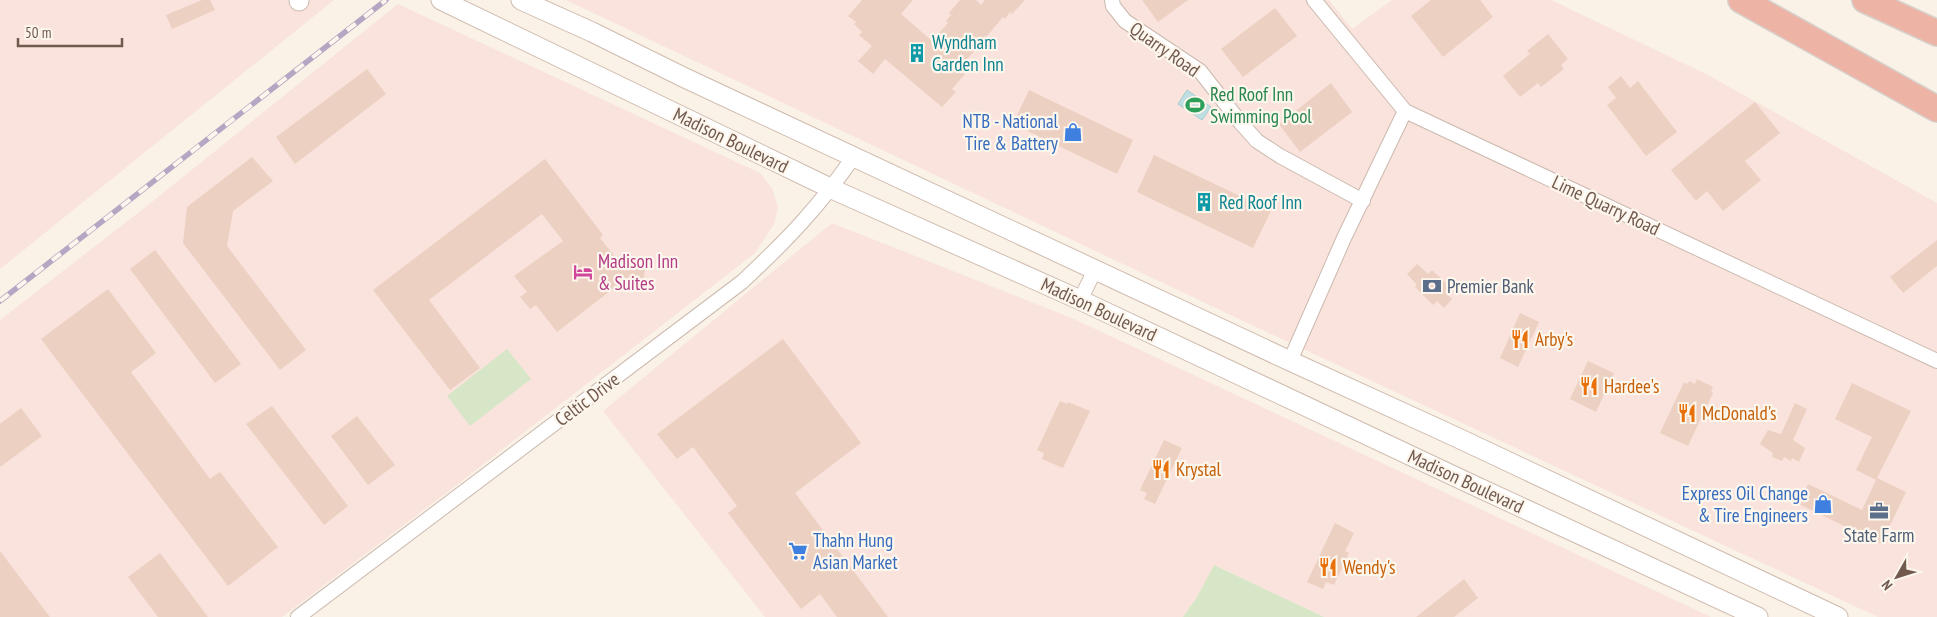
<svg xmlns="http://www.w3.org/2000/svg" width="1937" height="617" font-family="'PT Sans Narrow',sans-serif">
	<rect width="100%" height="100%" fill="#faf2e7"/>
	<path fill="#f9e3dc" d="M0,0H334L0,269Z
		M566,0H1329L1352,29L1392,0H1551L1706,74L1937,203V617H1878L1239,319Z
		M398,4L760,173L772,188L778,207L774,224L755,253L454,487L282,617H0V320L143,209Z
		M832,223L1074,319L1711,617H1324L1214,565L1197,597L1183,617H765L603,411Z"/>
	<path fill="#d6e6c7" d="M507,349L531,379L470,426L447,396Z
		M1214,565L1324,617H1183L1197,597Z"/>
	<path fill="#bedee1" stroke="#a5ced2" d="M1187,90L1211,107L1202,120L1178,104Z"/>
	<path fill="#ecd0c2" d="M202,0H210L215,10L172,29L166,15Z
		M862,0H913L901,14L932,41L948,23L946,21L951,15L949,13L960,0H976L981,5L985,0H1025L1012,14L1010,12L1005,19L1003,17L959,69L965,74L952,89L956,92L942,107L885,59L873,74L858,61L872,46L859,35L862,32L854,24L856,22L848,16Z
		M1142,0H1188L1158,22Z
		M1431,0H1480L1493,17L1443,57L1411,16Z
		M1275,8L1297,36L1243,77L1221,49Z
		M1548,34L1568,59L1561,65L1564,69L1541,87L1538,83L1520,97L1503,76L1530,54L1527,51Z
		M367,69L386,94L295,164L276,137Z
		M1621,76L1630,88L1638,81L1677,132L1646,156L1607,105L1616,98L1608,87Z
		M1331,83L1352,112L1300,152L1279,124Z
		M1029,90L1133,140L1117,174L1013,124Z
		M1755,102L1780,133L1745,161L1761,180L1723,211L1707,191L1696,201L1671,170Z
		M1154,155L1271,211L1253,248L1137,192Z
		M252,157L273,181L233,211L227,246L306,350L280,370L183,243L187,207Z
		M545,159L603,235L600,238L621,264L645,267L643,288L618,285L557,332L536,305L530,309L520,297L527,292L514,276L563,241L542,214L429,300L480,368L450,390L373,290Z
		M1937,240V266L1903,293L1890,277Z
		M155,250L241,364L215,383L130,269Z
		M1417,264L1428,274L1432,270L1450,287L1445,292L1452,299L1444,308L1437,301L1433,305L1415,287L1417,285L1407,274Z
		M108,289L156,353L131,372L210,479L220,472L278,547L228,586L41,339Z
		M1520,313L1539,322L1518,367L1500,358Z
		M783,339L861,443L795,493L888,617H837L820,594L801,609L728,513L737,506L693,447L677,459L657,434Z
		M1588,361L1614,373L1596,412L1570,399Z
		M1697,379L1713,387L1711,391L1713,393L1688,446L1660,433L1684,382L1687,384L1689,381L1695,384Z
		M1852,383L1911,411L1876,480L1856,470L1872,437L1835,419Z
		M1060,401L1067,404L1068,402L1090,411L1063,468L1042,459L1044,453L1037,450Z
		M1795,403L1807,409L1793,440L1805,448L1799,462L1792,458L1791,461L1784,457L1782,461L1772,457L1773,453L1760,444L1768,430L1781,434Z
		M272,406L348,506L324,525L246,424Z
		M21,408L42,436L0,467V424Z
		M357,416L395,465L368,485L331,436Z
		M1164,440L1182,448L1155,504L1144,499L1147,493L1140,490Z
		M1877,478L1906,492L1881,544L1799,504L1808,484L1862,510Z
		M1335,523L1354,533L1345,551L1349,553L1334,585L1326,582L1323,589L1307,582Z
		M0,551L50,617H0Z
		M160,553L208,617H158L128,577Z
		M1464,579L1478,598L1454,617H1416Z"/>
	<g fill="none" stroke-linecap="round" stroke-linejoin="round">
		<g stroke="#cbb9af" stroke-width="16">
			<path id="minor" d="M1112,0L1113,6L1125,21L1200,71L1240,122L1257,141L1280,156L1363,201
				M1314,0L1405,111L1937,361
				M1080,300L1095,270
				M1290,361L1344,238L1405,111
				M298,617L742,282C786,241 820,206 854,156"/>
		</g>
		<g stroke="#cfbbaf" stroke-width="21">
			<path id="secondary" d="M441,0L832,189L1080,300L1473,485L1758,617
				M521,0L592,32L683,77L1290,361L1456,437L1838,617
				M299,1V0"/>
		</g>
		<g stroke="#d7d1cd" stroke-width="28">
			<path id="motorway" d="M1741,0L1937,109
				M1865,0L1937,33"/>
		</g>
		<use href="#minor" stroke="#fff" stroke-width="14"/>
		<use href="#secondary" stroke="#fff" stroke-width="19"/>
		<use href="#motorway" stroke="#edb4a5" stroke-width="25"/>
		<g stroke="#b4a7c3" stroke-width="5.5">
			<path id="rail" d="M0,301L386,0"/>
		</g>
		<use href="#rail" stroke="#fdf6ed" stroke-width="4" stroke-dasharray="11" stroke-linecap="butt"/>
	</g>
	<defs>
		<g id="building-bare" transform="scale(1.5)"><path d="M-4-6H4V6H1V3H-1V6H-4ZM-2.5-4.3h1.7v1.8h-1.7ZM.8-4.3h1.7v1.8H.8ZM-2.5-1h1.7V.8h-1.7ZM.8-1h1.7V.8H.8Z" fill="#0f9aa8" stroke="#fdf6ed" stroke-width="2.5" paint-order="stroke"/></g>
		<g id="stadium-bare" transform="scale(1.5)"><path d="M0-5a6.5 5 0 1 0 0 10a6.5 5 0 1 0 0-10ZM-3.5-1.8h7v3.6h-7Z" fill="#2e9e5b" stroke="#fdf6ed" stroke-width="2.5" paint-order="stroke"/></g>
		<g id="shop-bare" transform="scale(1.5)"><path d="M-5-2.5h2.3a2.7 3.5 0 0 1 5.4 0H5L5.5 6h-11ZM-1.5-2.5h3a1.5 2.3 0 0 0-3 0Z" fill="#3f7fe0" stroke="#fdf6ed" stroke-width="2.5" paint-order="stroke"/></g>
		<g id="hotel-bare" transform="scale(1.5)"><path d="M-6-4.5h1.5V1H6V5H4.5V3h-9V5H-6ZM-4 0a1.8 1.8 0 1 1 3.6 0ZM.5 0V-2.5h3Q6-2.5 6 0Z" fill="#d1479c" stroke="#fdf6ed" stroke-width="2.5" paint-order="stroke"/></g>
		<g id="bank-bare" transform="scale(1.5)"><path d="M-6-4H6V4H-6ZM0-2.3a2.3 2.3 0 1 0 0 4.6a2.3 2.3 0 1 0 0-4.6Z" fill="#5c6f8a" stroke="#fdf6ed" stroke-width="2.5" paint-order="stroke"/></g>
		<g id="restaurant-bare" transform="scale(1.5)"><path d="M-5-6h1v4h1v-4h1v4h1v-4h1v5L-1.5 .5V6h-2V.5L-5-1ZM5-6V6H3V1.5H1.5Q1.5-4 5-6Z" fill="#e8710a" stroke="#fdf6ed" stroke-width="2.5" paint-order="stroke"/></g>
		<g id="office-bare" transform="scale(1.5)"><path d="M-6-3h4V-5.5h4V-3h4V5H-6ZM-1-4.5V-3h2v-1.5ZM-6 0V1H6V0Z" fill="#5c6f8a" stroke="#fdf6ed" stroke-width="2.5" paint-order="stroke"/></g>
		<g id="supermarket-bare" transform="scale(1.5)"><path d="M-6-5.5h2.5l.6 2H6L4.5 2H-2.5L-4.4-4H-6ZM-1.5 3.2a1.3 1.3 0 1 0 .1 0ZM3 3.2a1.3 1.3 0 1 0 .1 0Z" fill="#3f7fe0" stroke="#fdf6ed" stroke-width="2.5" paint-order="stroke"/></g>
	</defs>
	<g fill-rule="evenodd">
		<use href="#building-bare" x="917" y="53"/>
		<use href="#stadium-bare" x="1195" y="105"/>
		<use href="#shop-bare" x="1073" y="132"/>
		<use href="#building-bare" x="1204" y="202"/>
		<use href="#hotel-bare" x="583" y="272"/>
		<use href="#bank-bare" x="1432" y="286"/>
		<use href="#restaurant-bare" x="1520" y="339"/>
		<use href="#restaurant-bare" x="1589" y="386"/>
		<use href="#restaurant-bare" x="1687" y="413"/>
		<use href="#restaurant-bare" x="1161" y="469"/>
		<use href="#shop-bare" x="1823" y="504"/>
		<use href="#office-bare" x="1879" y="511"/>
		<use href="#supermarket-bare" x="798" y="551"/>
		<use href="#restaurant-bare" x="1328" y="567"/>
	</g>
	<g text-anchor="middle" dominant-baseline="central" stroke-width="4.5" stroke-linejoin="round" paint-order="stroke">
		<g font-size="19" fill="#0d838f" stroke="#fdf6ed" text-anchor="start">
			<text x="932" y="42">Wyndham<tspan x="932" dy="22">Garden Inn</tspan></text>
			<text x="1219" y="202">Red Roof Inn</text>
		</g>
		<g font-size="19" fill="#71594e" stroke="#fdf6ed">
			<text transform="translate(1165 49) rotate(35)">Quarry Road</text>
			<text transform="translate(731 140) rotate(26)">Madison Boulevard</text>
			<text transform="translate(1606 205) rotate(25)">Lime Quarry Road</text>
			<text transform="translate(1099 309) rotate(25)">Madison Boulevard</text>
			<text transform="translate(587 399) rotate(-37)">Celtic Drive</text>
			<text transform="translate(1466 481) rotate(25)">Madison Boulevard</text>
		</g>
		<g font-size="19" fill="#27864d" stroke="#fdf6ed" text-anchor="start">
			<text x="1210" y="94">Red Roof Inn<tspan x="1210" dy="22">Swimming Pool</tspan></text>
		</g>
		<g font-size="19" fill="#366cbe" stroke="#fdf6ed" text-anchor="end">
			<text x="1058" y="121">NTB - National<tspan x="1058" dy="22">Tire &amp; Battery</tspan></text>
			<text x="1808" y="493">Express Oil Change<tspan x="1808" dy="22">&amp; Tire Engineers</tspan></text>
			<text x="813" y="540" text-anchor="start">Thahn Hung<tspan x="813" dy="22">Asian Market</tspan></text>
		</g>
		<g font-size="19" fill="#b23c85" stroke="#fdf6ed" text-anchor="start">
			<text x="598" y="261">Madison Inn<tspan x="598" dy="22">&amp; Suites</tspan></text>
		</g>
		<g font-size="19" fill="#4e5e75" stroke="#fdf6ed" text-anchor="start">
			<text x="1447" y="286">Premier Bank</text>
			<text x="1879" y="535" text-anchor="middle">State Farm</text>
		</g>
		<g font-size="19" fill="#c56008" stroke="#fdf6ed" text-anchor="start">
			<text x="1535" y="339">Arby's</text>
			<text x="1604" y="386">Hardee's</text>
			<text x="1702" y="413">McDonald's</text>
			<text x="1176" y="469">Krystal</text>
			<text x="1343" y="567">Wendy's</text>
		</g>
	</g>
	<g transform="translate(1897 577) rotate(231)" stroke="#fdf6ed" stroke-width="4" paint-order="stroke">
	<path d="M0-4L9 19L0 12L-9 19Z" fill="#71594e"/>
	<text y="-8" font-size="14" font-weight="bold" text-anchor="middle" fill="#71594e">N</text>
	</g>
	<path d="M18 38v8h104v-8" fill="none" stroke="#71594e" stroke-width="2.5"/>
	<text x="25" y="38" font-size="15" fill="#71594e" stroke="#fdf6ed" stroke-width="4" paint-order="stroke">50 m</text>
</svg>
